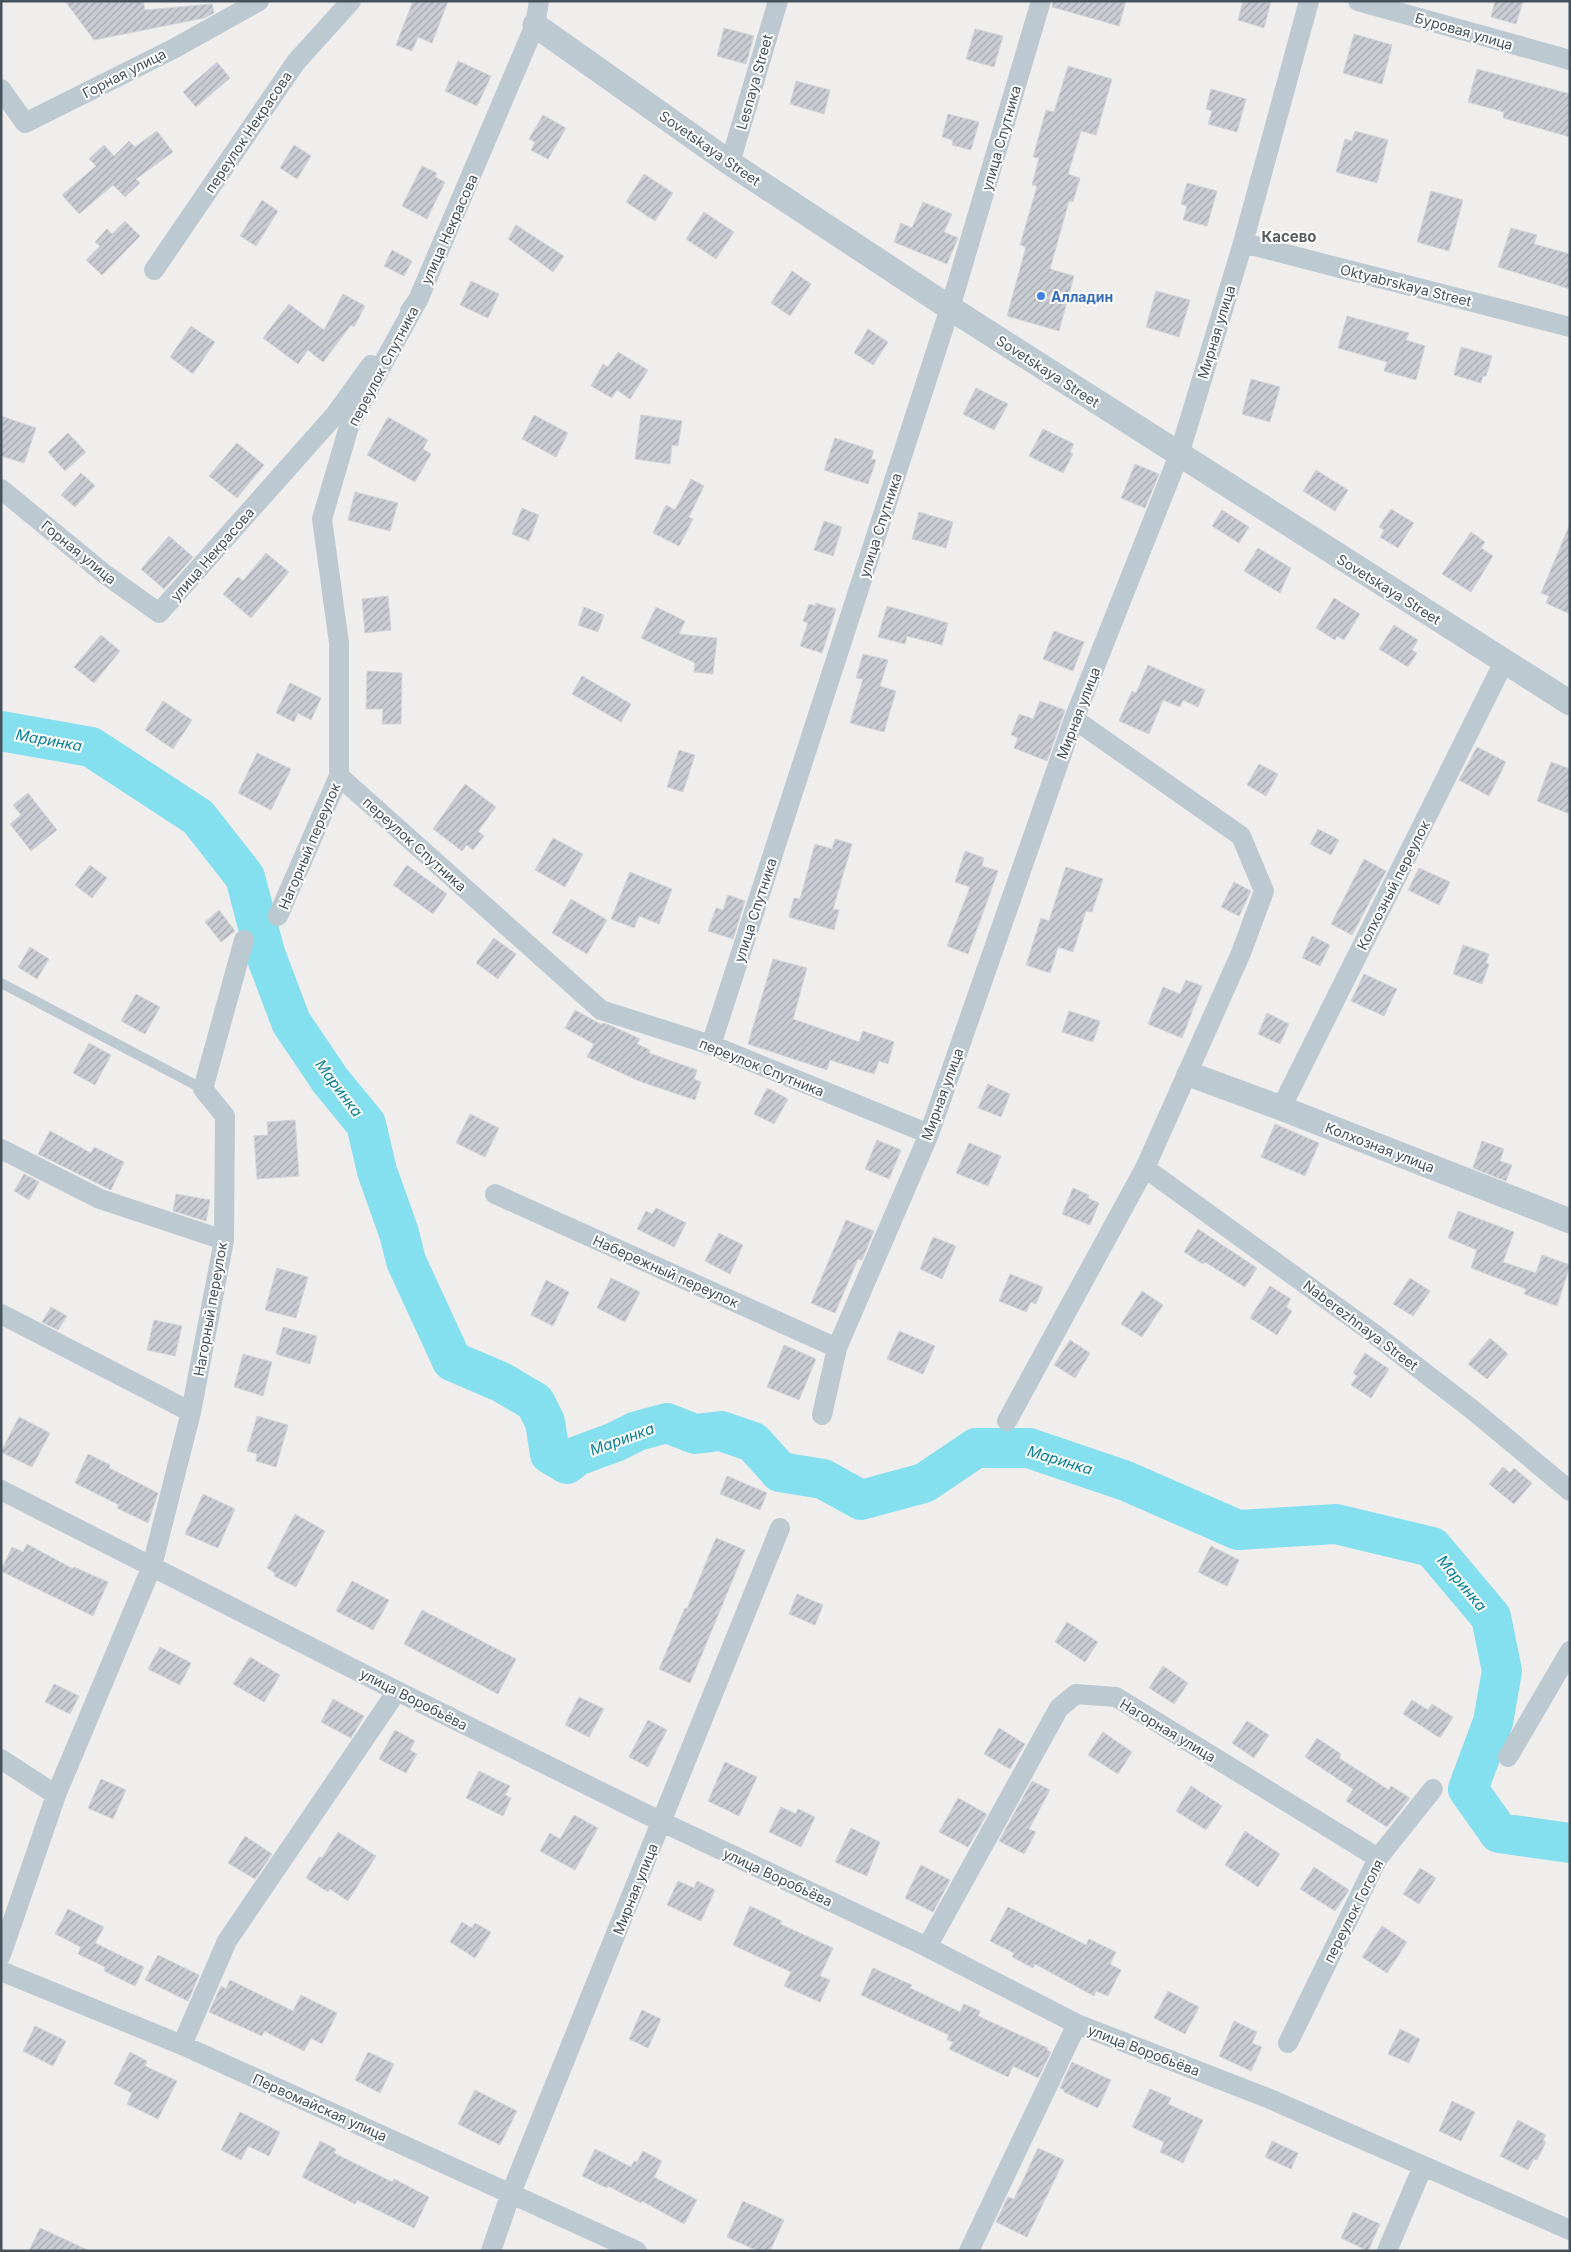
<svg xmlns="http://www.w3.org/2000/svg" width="1571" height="2252" font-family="Inter,sans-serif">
	<defs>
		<pattern id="building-hatch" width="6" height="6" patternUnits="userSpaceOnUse" patternTransform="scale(1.25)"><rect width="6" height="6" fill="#c9ccd2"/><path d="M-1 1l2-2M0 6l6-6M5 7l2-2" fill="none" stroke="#a5a8ad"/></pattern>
	</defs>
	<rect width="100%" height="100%" fill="#f0eded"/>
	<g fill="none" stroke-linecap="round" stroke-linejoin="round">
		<path stroke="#84dfef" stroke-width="40" d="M1,731L91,747L198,817L245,877L265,953L291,1022L330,1080L366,1124L377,1171L399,1233L406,1261L452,1361L501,1382L535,1402L545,1422L550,1454L567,1464L577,1456L615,1442L637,1431L667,1423L695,1434L721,1431L753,1442L780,1472L823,1479L861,1500L924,1483L976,1448H1029L1126,1481L1238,1530L1336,1524L1432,1547L1491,1617L1502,1671L1493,1722L1468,1789L1499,1833L1570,1843"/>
	</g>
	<path fill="url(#building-hatch)" stroke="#d1d4d9" d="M65,1H143L145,10L212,4L214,13L204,18L94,40Z
		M413,1H448L432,43L418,37L412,51L396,45Z
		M1053,1H1126L1119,26L1052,7Z
		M1243,1H1271L1264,28L1238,20Z
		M1495,1H1523L1516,24L1491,17Z
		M724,28L754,36L746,64L717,56Z
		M975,29L1003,36L994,67L966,59Z
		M1354,34L1392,45L1382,84L1343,73Z
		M458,61L491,76L477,106L445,91Z
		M217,62L230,78L196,107L183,92Z
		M1068,66L1112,79L1096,135L1081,131L1068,174L1080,178L1073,202L1069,201L1050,269L1074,276L1059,331L1007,316L1026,247L1020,245L1037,186L1032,185L1039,158L1033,157L1046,110L1054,112Z
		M1477,69L1570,94V137L1503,118L1504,112L1468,102Z
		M796,81L830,90L824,114L790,104Z
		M1211,89L1246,99L1237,132L1208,124L1212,111L1206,109Z
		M948,114L979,122L971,150L952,145L953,140L942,137Z
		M543,115L566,128L548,159L531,150L535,142L529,139Z
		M157,131L173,152L136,179L140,183L125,197L113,185L79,214L62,195L96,166L89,159L104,145L114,156L129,141L135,147Z
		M1355,131L1388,140L1377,183L1336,172L1345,139L1352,141Z
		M294,145L311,156L297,179L280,168Z
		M422,166L437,173L435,177L445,182L427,219L402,206Z
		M644,174L673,193L655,221L626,202Z
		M1187,183L1217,191L1207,226L1183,220L1187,206L1181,204Z
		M1431,191L1463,200L1449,251L1417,242Z
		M262,200L278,211L256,246L240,236Z
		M923,202L952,214L944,232L958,238L947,264L894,242L901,223L912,228Z
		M704,212L734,232L716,259L686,239Z
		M125,221L140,236L102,275L86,260L100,246L95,242L107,229L112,234Z
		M516,225L564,256L553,272L508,239Z
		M1511,228L1537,235L1534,244L1570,254V289L1498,267Z
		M392,250L412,261L404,276L384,266Z
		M792,271L811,284L790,316L771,303Z
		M471,281L499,294L488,318L460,305Z
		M1156,291L1190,300L1179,337L1146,327Z
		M343,294L365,306L354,327L351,325L323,362L308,350L298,364L263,338L289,304L324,330Z
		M1347,316L1409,333L1406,340L1425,346L1416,380L1384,371L1387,362L1338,348Z
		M191,326L215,342L193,374L170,357Z
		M868,329L888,342L873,365L854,353Z
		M1461,347L1492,356L1486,376H1483L1481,383L1454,375Z
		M618,352L648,370L630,399L617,390L612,398L591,386L603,364L608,367Z
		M1251,379L1280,387L1270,422L1242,414Z
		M976,388L1008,404L994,430L963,414Z
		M534,415L568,433L556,457L522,439Z
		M641,415L682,421L678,446L672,445L670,464L635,459Z
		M1,416L36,428L24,463L1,456Z
		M388,417L428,440L423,449L431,454L415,482L367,455Z
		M1043,429L1074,444L1070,452L1073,454L1063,473L1029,456Z
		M68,433L86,452L65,471L48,452Z
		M835,438L874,451L871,459L876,460L868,484L824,470Z
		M237,443L264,465L237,498L209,476Z
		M1135,464L1159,474L1145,508L1121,498Z
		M1316,470L1348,490L1335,511L1303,491Z
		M81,473L95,486L75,507L61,495Z
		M691,479L704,486L689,517L693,519L679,546L653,533L666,505L675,510Z
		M355,492L398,503L390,531L348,520Z
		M522,508L539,515L529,541L512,534Z
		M1391,509L1414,523L1398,548L1380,537L1384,530L1379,527Z
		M1222,510L1249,527L1239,543L1212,526Z
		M919,512L953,522L946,548L912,539Z
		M824,521L842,527L833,556L814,550Z
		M1570,524V614L1546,603L1549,596L1541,593Z
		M1471,532L1485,542L1481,548L1493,556L1471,592L1442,574Z
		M169,536L193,557L164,589L141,569Z
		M1258,548L1291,568L1280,593L1244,571Z
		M266,553L289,572L251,618L223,594L238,577L243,581Z
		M388,596L391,630L365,633L362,599Z
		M1334,598L1360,614L1344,640L1337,636L1335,640L1316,628Z
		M816,603L836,609L822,653L800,646L808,623L803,621L809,604L815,606Z
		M887,606L948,623L942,645L907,636L905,644L878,637Z
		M584,607L604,615L598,632L578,625Z
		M656,607L685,621L679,634L717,638L713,674L694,672L695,663L641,638Z
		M1394,625L1418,640L1412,650L1417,653L1408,667L1379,649Z
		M1054,631L1084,642L1073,671L1043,659Z
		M101,635L120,651L94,683L74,667Z
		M863,654L888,660L880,686L896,691L884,732L850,723L863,679L856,678Z
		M1148,665L1205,690L1198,707L1183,700L1180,707L1163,700L1149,734L1119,721L1132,691L1136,693Z
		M367,671L402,673L401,724H382L383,709H366Z
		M582,676L631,704L621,722L572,694Z
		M290,683L321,698L311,720L298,713L294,722L276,713Z
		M163,701L192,720L173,749L145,730Z
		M1040,701L1065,710L1047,761L1014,748L1018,738L1011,735L1019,714L1033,719Z
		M1477,747L1506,762L1489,796L1459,780Z
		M679,750L695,755L683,792L667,787Z
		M257,753L291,769L271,810L238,793Z
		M1551,762L1570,769V814L1537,801Z
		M1259,764L1278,774L1266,796L1247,785Z
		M465,784L496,807L478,831L484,836L473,850L467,845L462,851L433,829Z
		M28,793L57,830L31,851L10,824L21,815L13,805Z
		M1318,829L1339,840L1331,855L1310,844Z
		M553,838L583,854L565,887L535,870Z
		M835,839L852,844L833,909L839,910L834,930L789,917L794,898L800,899L815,844L832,849Z
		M965,851L984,858L982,866L998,871L968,954L947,946L970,887L955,882Z
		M1364,859L1386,871L1352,935L1331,924Z
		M90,865L107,878L92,898L75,885Z
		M407,865L447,894L433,914L393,885Z
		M1066,867L1103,879L1092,912L1086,911L1073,952L1058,947L1050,973L1026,965L1041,918L1049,921Z
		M1419,868L1450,882L1439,905L1408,890Z
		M630,872L672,889L659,924L639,916L634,928L611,919Z
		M1234,882L1251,891L1239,916L1221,907Z
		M728,895L745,901L733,939L708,931L716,908L723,910Z
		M571,899L607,920L587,954L552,933Z
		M219,910L235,931L221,942L205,922Z
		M1312,936L1330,945L1320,966L1302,958Z
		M494,938L516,954L498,979L476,963Z
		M1463,945L1489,954L1486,963L1489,964L1482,984L1453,974Z
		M30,947L49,959L37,979L18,967Z
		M773,959L807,968L793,1019L859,1042L863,1031L894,1042L888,1064L879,1061L874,1074L830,1060L827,1070L748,1044Z
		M1364,974L1397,989L1384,1016L1351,1001Z
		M1186,980L1202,986L1182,1038L1148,1024L1163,987L1180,994Z
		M136,994L160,1007L145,1034L121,1021Z
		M575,1010L602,1025L603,1023L612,1026L640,1039L637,1044L650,1050L649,1053L697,1070L694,1079L701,1082L695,1100L639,1081L587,1057L594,1044L565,1028Z
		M1069,1011L1100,1021L1093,1042L1062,1032Z
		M1267,1013L1289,1024L1280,1044L1258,1034Z
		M89,1043L111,1055L95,1085L73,1073Z
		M988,1084L1010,1094L1001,1117L978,1108Z
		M767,1088L788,1099L774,1124L754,1114Z
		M470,1114L499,1128L485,1157L456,1143Z
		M295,1120L299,1176L257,1179L254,1136L268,1135L267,1122Z
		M1275,1124L1319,1143L1305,1176L1261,1157Z
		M50,1131L91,1153L94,1147L124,1162L111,1190L38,1154Z
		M877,1140L901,1150L889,1179L865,1169Z
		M1482,1141L1504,1149L1500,1161L1512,1165L1506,1181L1473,1168Z
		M969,1143L1001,1156L988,1186L956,1173Z
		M24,1174L39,1182L29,1200L14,1191Z
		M1073,1188L1089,1195L1088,1198L1099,1203L1090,1225L1062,1214Z
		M176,1194L210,1200L206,1221L173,1211Z
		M656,1208L686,1223L674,1247L637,1229L646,1211L652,1214Z
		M1458,1211L1514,1232L1503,1262L1536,1273L1542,1255L1570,1265L1557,1306L1524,1294L1526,1289L1471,1268L1477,1250L1448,1238Z
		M846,1220L874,1231L862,1260L858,1259L835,1313L811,1303Z
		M1198,1229L1257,1268L1245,1287L1205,1262L1203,1264L1184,1252Z
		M719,1233L743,1245L730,1274L705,1261Z
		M933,1237L956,1246L942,1279L920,1269Z
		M277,1268L308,1277L296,1318L265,1310Z
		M1010,1274L1043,1287L1036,1304L1031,1302L1026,1312L999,1301Z
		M611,1278L640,1292L625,1322L597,1308Z
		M1410,1278L1430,1291L1413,1316L1393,1304Z
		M546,1280L569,1292L553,1326L531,1315Z
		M1270,1286L1291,1299L1286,1307L1292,1311L1277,1335L1250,1318Z
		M1142,1291L1163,1305L1142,1337L1121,1324Z
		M51,1307L67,1316L58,1330L42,1322Z
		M154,1320L182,1326L175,1356L147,1350Z
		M283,1327L317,1336L310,1364L276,1354Z
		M899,1331L935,1346L923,1374L887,1359Z
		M1490,1338L1508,1354L1487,1379L1468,1364Z
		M1070,1340L1090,1353L1075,1378L1054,1365Z
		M784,1345L816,1359L799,1400L767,1387Z
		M1365,1353L1389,1369L1371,1398L1351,1385L1357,1376L1353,1373Z
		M243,1354L272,1362L263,1396L234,1387Z
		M257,1416L288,1425L276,1467L256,1461L257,1454L247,1451Z
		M19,1417L50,1433L32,1467L1,1452Z
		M88,1454L110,1465L109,1468L158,1493L148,1523L117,1508L119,1505L75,1483Z
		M1503,1467L1510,1473L1514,1468L1532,1483L1514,1504L1489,1484Z
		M727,1476L767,1493L760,1510L720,1494Z
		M203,1494L235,1509L218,1548L185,1534Z
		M295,1514L325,1531L296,1587L274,1576L275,1573L267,1568Z
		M716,1538L745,1550L690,1683L659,1669L685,1608L687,1609Z
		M27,1544L73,1569L74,1567L108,1582L93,1616L1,1571L12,1547L23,1552Z
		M1211,1546L1239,1560L1227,1586L1198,1572Z
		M352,1581L389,1600L373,1630L336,1611Z
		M797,1594L823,1605L815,1625L789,1614Z
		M422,1610L516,1659L498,1694L404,1644Z
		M1067,1622L1098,1642L1085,1662L1055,1642Z
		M160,1647L191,1663L180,1685L148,1669Z
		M250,1657L280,1675L264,1702L233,1684Z
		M1163,1666L1188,1683L1174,1704L1149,1688Z
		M54,1684L79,1696L70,1714L45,1702Z
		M579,1697L604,1709L589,1737L565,1725Z
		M333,1699L364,1716L351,1738L321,1722Z
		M1412,1700L1428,1710L1432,1704L1453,1717L1440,1738L1403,1714Z
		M648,1720L667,1730L648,1767L629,1757Z
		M1247,1721L1269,1735L1254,1758L1232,1743Z
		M999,1728L1025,1744L1010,1769L984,1754Z
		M395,1730L415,1741L410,1750L417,1754L406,1773L379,1759Z
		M1103,1732L1132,1752L1118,1774L1088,1755Z
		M1317,1738L1341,1754L1339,1758L1389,1790L1391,1786L1410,1798L1387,1827L1346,1801L1353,1789L1305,1757Z
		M725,1762L757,1777L739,1816L708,1801Z
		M479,1771L510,1786L505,1795L511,1798L503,1816L466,1798Z
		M101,1779L126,1790L113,1819L88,1808Z
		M1032,1781L1050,1790L1029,1829L1036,1832L1024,1854L999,1841Z
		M1191,1786L1222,1806L1206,1830L1176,1811Z
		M958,1798L987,1814L968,1847L939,1832Z
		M781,1807L796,1814L798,1809L815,1817L801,1847L769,1832Z
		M574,1815L598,1828L575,1870L540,1851L550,1833L560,1839Z
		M851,1828L880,1842L867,1876L835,1862Z
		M1245,1831L1280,1854L1258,1887L1225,1865Z
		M338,1832L376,1856L348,1901L330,1889L328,1892L306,1878L319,1857L322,1858Z
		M245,1836L272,1854L255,1879L228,1863Z
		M921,1865L950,1880L933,1912L905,1898Z
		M1314,1867L1349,1890L1335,1911L1300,1889Z
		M1420,1868L1436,1878L1419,1904L1403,1894Z
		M678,1881L694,1888L697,1881L715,1890L701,1921L667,1905Z
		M750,1906L782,1921L780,1924L833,1948L820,1976L830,1980L820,2002L784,1986L791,1972L733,1945Z
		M1008,1907L1086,1945L1089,1939L1116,1952L1110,1964L1121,1970L1108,1996L1096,1991L1094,1996L1035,1964L1033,1968L1012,1957L1014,1953L990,1941Z
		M68,1909L104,1927L95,1943L144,1967L135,1986L104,1971L105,1967L78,1954L81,1947L55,1934Z
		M462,1922L472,1928L475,1923L491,1932L475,1958L450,1942Z
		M1382,1926L1407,1942L1387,1973L1362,1957Z
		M158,1955L199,1975L188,2001L145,1980Z
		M873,1968L912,1985L910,1988L960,2012L964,2004L980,2011L978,2016L1048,2048L1047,2050L1051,2052L1038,2078L1013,2066L1008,2077L949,2049L953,2042L947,2040L949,2035L861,1995Z
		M230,1980L293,2011L301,1995L337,2013L322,2044L311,2038L304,2051L264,2031L262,2036L209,2012L221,1986L226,1989Z
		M1168,1991L1199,2007L1185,2034L1154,2018Z
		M642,2010L661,2019L648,2048L629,2039Z
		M1234,2021L1257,2032L1252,2043L1262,2047L1251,2071L1219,2056Z
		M35,2026L66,2041L53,2066L23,2051Z
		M1400,2029L1420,2039L1409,2063L1388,2054Z
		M130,2052L147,2061L145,2066L177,2081L158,2119L127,2104L132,2093L114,2084Z
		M368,2052L394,2064L380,2093L355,2080Z
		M1072,2062L1111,2080L1098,2108L1064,2092V2090L1060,2088Z
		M1150,2089L1171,2098L1168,2104L1203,2120L1183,2163L1160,2152L1164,2142L1132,2127Z
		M475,2090L517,2111L500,2145L458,2124Z
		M1452,2101L1475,2112L1461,2141L1439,2131Z
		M240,2112L280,2132L269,2156L248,2146L241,2160L221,2150Z
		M1518,2120L1546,2135L1543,2140L1546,2142L1537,2160L1534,2159L1528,2170L1500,2156Z
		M320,2141L336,2149L334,2153L392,2182L394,2179L429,2197L414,2228L357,2200L355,2204L302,2177Z
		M1272,2141L1298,2153L1291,2169L1265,2157Z
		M1038,2148L1064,2160L1027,2237L996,2222L1008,2197L1014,2199Z
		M595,2149L631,2167L634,2161L637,2162L643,2151L662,2161L654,2177L697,2200L684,2224L642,2201L641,2203L608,2186L607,2188L582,2176Z
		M743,2201L784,2220L770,2251H758L727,2237Z
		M1353,2212L1380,2224L1368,2251L1341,2238Z
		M40,2228L90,2251H29Z"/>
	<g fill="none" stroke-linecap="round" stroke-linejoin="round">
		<path stroke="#bdc9d0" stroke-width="10" d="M1,983L203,1089"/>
		<path stroke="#bdc9d0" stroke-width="20" d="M1358,1L1570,60
			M1,89L25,123L175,48L259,1
			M730,163L778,1
			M1243,243L1570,327
			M154,270L296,62L351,1
			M418,300L350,423L322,519L339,643V776L601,1010L711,1045L929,1134
			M410,311L418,300L535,25L539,1
			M1,489L102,572L159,613L334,416L371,365
			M278,916L339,776
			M711,1045L950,308L1041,1
			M1281,1108L1504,662
			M1,1149L100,1199L224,1240
			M1145,1168L1373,1333L1474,1411L1570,1491
			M495,1194L837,1348
			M1,1314L191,1412
			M822,1415L837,1348L929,1134L1074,719L1179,455L1243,243L1309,1
			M1007,1421L1145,1168L1241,953L1264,891L1241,836L1074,719
			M1,1490L397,1691L662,1822L927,1947L1077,2024L1270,2099L1570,2230
			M1508,1757L1570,1651
			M1,1759L56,1795
			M927,1947L1059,1708L1076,1694L1116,1697L1378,1858
			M1,1955L56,1795L152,1566L191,1412L224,1240L225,1116L203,1089L244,940
			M1,1971L182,2045L637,2251
			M1288,2043L1378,1858L1433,1789
			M182,2045L227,1941L397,1691
			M491,2251L511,2193L780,1528
			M969,2251L1077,2024
			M1387,2251L1423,2166"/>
		<path stroke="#bdc9d0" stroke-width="25" d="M535,25L730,163L950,308L1570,703
			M1189,1074L1281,1108L1570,1221"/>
	</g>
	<circle fill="#3f7fe0" stroke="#fff" stroke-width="2" cx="1041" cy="296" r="5"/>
	<g text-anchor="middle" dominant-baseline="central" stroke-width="4" stroke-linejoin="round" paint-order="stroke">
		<g font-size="14" fill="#45525b" stroke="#fff">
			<text transform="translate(1464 31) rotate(16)">Буровая улица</text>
			<text transform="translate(124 73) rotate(-27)">Горная улица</text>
			<text transform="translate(754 82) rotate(-74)">Lesnaya Street</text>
			<text transform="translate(248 132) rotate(-56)">переулок Некрасова</text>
			<text transform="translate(1001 138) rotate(-74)">улица Спутника</text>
			<text transform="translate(710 148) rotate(35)">Sovetskaya Street</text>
			<text transform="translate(449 229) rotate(-66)">улица Некрасова</text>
			<text transform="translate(1406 285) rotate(14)">Oktyabrskaya Street</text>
			<text transform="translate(1216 332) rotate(-73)">Мирная улица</text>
			<text transform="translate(383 366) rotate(-62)">переулок Спутника</text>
			<text transform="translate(1048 371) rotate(33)">Sovetskaya Street</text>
			<text transform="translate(880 525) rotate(-72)">улица Спутника</text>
			<text transform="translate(79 552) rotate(39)">Горная улица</text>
			<text transform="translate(212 554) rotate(-49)">улица Некрасова</text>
			<text transform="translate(1389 589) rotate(32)">Sovetskaya Street</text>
			<text transform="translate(1078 713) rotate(-69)">Мирная улица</text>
			<text transform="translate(415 844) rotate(42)">переулок Спутника</text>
			<text transform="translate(309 846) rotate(-67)">Нагорный переулок</text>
			<text transform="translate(1393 885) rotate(-63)">Колхозный переулок</text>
			<text transform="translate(755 910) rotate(-72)">улица Спутника</text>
			<text transform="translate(762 1067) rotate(22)">переулок Спутника</text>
			<text transform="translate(942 1094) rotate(-70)">Мирная улица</text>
			<text transform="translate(1380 1147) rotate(21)">Колхозная улица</text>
			<text transform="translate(666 1271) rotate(24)">Набережный переулок</text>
			<text transform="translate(210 1309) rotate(-80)">Нагорный переулок</text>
			<text transform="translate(1361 1325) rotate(37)">Naberezhnaya Street</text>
			<text transform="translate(414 1699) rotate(27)">улица Воробьёва</text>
			<text transform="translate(1168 1730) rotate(31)">Нагорная улица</text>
			<text transform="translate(778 1877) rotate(25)">улица Воробьёва</text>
			<text transform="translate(635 1889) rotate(-68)">Мирная улица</text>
			<text transform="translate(1353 1911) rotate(-63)">переулок Гоголя</text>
			<text transform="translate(1144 2050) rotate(21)">улица Воробьёва</text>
			<text transform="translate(320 2107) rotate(24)">Первомайская улица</text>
		</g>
		<g font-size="14" font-weight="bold" fill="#366cbe" stroke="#fff" text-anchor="start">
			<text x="1051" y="296">Алладин</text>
		</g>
		<g font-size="15" font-weight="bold" fill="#595e62" stroke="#fff">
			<text x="1289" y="236">Касево</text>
		</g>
		<g font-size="15" font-style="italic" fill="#088095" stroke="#fff">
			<text transform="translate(49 740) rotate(10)">Маринка</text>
			<text transform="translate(339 1088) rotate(53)">Маринка</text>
			<text transform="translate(622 1439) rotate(-20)">Маринка</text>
			<text transform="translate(1060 1460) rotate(17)">Маринка</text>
			<text transform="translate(1462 1583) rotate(50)">Маринка</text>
		</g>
	</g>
	<rect width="1571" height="2252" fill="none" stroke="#45525b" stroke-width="5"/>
</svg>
